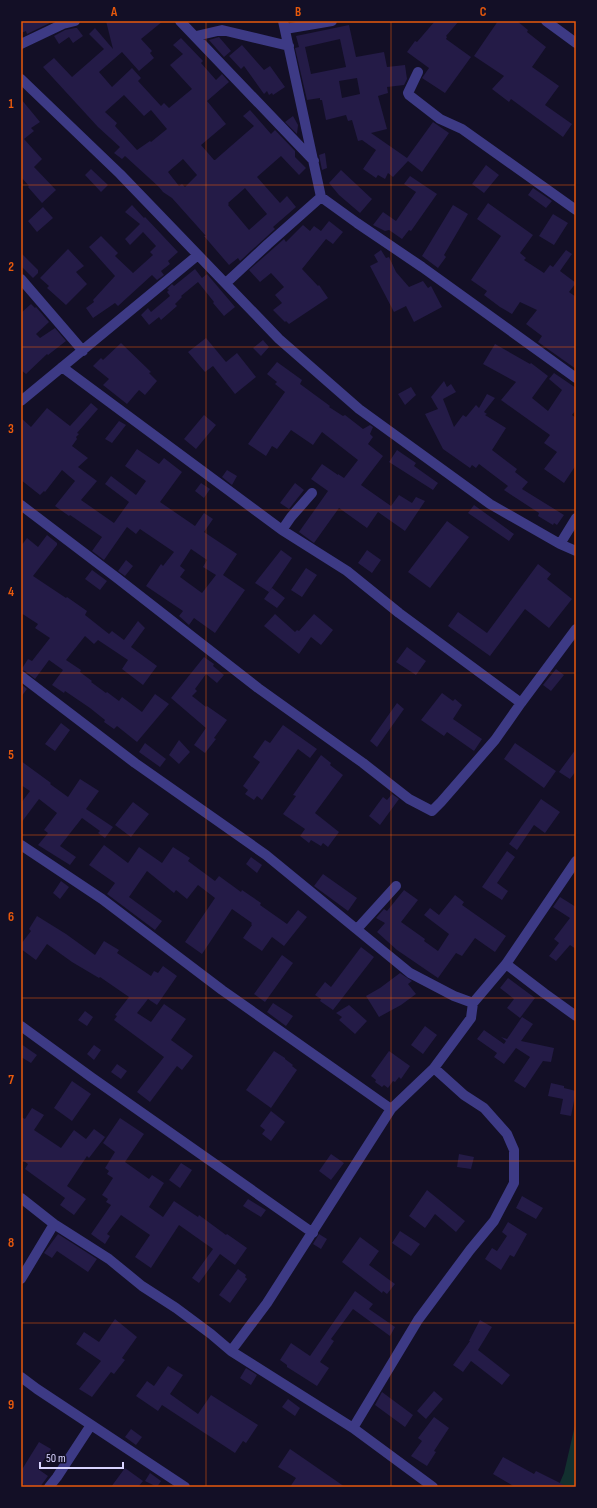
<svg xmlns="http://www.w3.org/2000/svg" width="597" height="1508" font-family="'Sofia Sans Condensed',sans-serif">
	<rect width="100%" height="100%" fill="#130f26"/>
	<path fill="#12302f" d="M576,1421V1487H558L564,1473Z"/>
	<path fill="#241b47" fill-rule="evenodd" d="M27,21H54L27,34L26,31L21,33V24Z
		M106,21H163L141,39L152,51L150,53L154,58L139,71L122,52L99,72L112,87L132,68L141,78L138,81L161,106L164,103L169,108L192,89L170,65L183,54L173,45L181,38L203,61L201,63L216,80L222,74L229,82L207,101L226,124L201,145L214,160H215L254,126L243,116L250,110L271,134L275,130L295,151V157L306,168L299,175L281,156L257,177L280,203L287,196L296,207L273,227L275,229L240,261L238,258L229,265L204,236H206L172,198L163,192L159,187L125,156L122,159L114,153L120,147L98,127L43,67L54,58L72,77L104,49L89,34L95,28L113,49ZM124,95L144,116L151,110L167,129L151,142L150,141L137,150L115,126L117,123L105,112ZM183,159L197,175L185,187L182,184L179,186L168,172ZM245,188L267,214L249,230L228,205L229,204L228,203Z
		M435,21H459L446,36L447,37L446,39L471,57L445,93L422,78L429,68L407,52L415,41L417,42Z
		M498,21H517L528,30L527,32L546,47L532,67L559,86L545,105L572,124L563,137L511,99L509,102L492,89L504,76L474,56Z
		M349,25L356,57L384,52L387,67L405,65L407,79L404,85L387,87L388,93L378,96L387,129L371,133L407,158L433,122L449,133L422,172L408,161L393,177L388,173L385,179L378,175L376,178L363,169L376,150L362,140L358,141L352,120L348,121L346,115L326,120L322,100H320V98L307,100L295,48L299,47L296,36ZM340,39L346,67L311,74L305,47ZM357,78L360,94L342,98L339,81Z
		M75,28H77L83,36L73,43L69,37L59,44L54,36L65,30Z
		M219,37L231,51L224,57L209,40Z
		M242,45L264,70L270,66L285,87L273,95L272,93L269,95L267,91L264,94L244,66L241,69L229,56Z
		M21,99L40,122L31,128L34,131L24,139L42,159L34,167L56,190L42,203L28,187L29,186L21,177Z
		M293,116L298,125L297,134L285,122Z
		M325,153L327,168L322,170L319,155Z
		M486,165L499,175L484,193L472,184Z
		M91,169L108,185L101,192L85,175Z
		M341,170L372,199L360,213L339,195L329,183Z
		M410,176L437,194L411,231L409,230L402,239L389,230L385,231L373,225L383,212L396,221L416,192L404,184Z
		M533,188L552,201L546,208L528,195Z
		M488,203L533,235L520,253L526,258L524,260L544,273L550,265L553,267L566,250L572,254L560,271L576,283L569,292L576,297V369L538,342L542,336L526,324L537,310L520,302L512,314L500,307L484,295L487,291L471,280L501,236L477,219Z
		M132,205L144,218L145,217L178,252L168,261L170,264L161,271L164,275L157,280L152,275L118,306L115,303L93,318L86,308L94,302L93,300L115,276L89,247L101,236L118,253L115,256L133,273L153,255L150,252L156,246L143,232L130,245L125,239L140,224L125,212Z
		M453,205L468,214L444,255L446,257L438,268L422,256Z
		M43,207L53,218L37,232L28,221Z
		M553,214L568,223L554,245L539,236Z
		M329,221L343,232L333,244L326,239L302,269L318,286L319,285L328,298L289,324L286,321L285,322L273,310L282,303L275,295L284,287L271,273L260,282L249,270L284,239L286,242L303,225L310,231L314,226L321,231Z
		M68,249L84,266L76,272L87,284L66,305L47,288L49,286L40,278Z
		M381,250L386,258L389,257L396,272L409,287L423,281L428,288L431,286L442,307L414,322L406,306L394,312L370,266L378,262L374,255Z
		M21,253L38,270V273L33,278L21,266Z
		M195,269L202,278L207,274L235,307L224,316L213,303L214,302L198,282L181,296L182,297L175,304L177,306L161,320L159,317L149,325L141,315L148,308L151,312L170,296L167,292L169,290L167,289L172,284L174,286Z
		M31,304L35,308L36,307L49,322L36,334L40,338L55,328L66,341L48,355L47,354L26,374L21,370V313Z
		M206,338L226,362L237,353L256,377L235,394L213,366L205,372L188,352Z
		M263,340L269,347L261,356L253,348Z
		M121,343L151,372L149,373L157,381L145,395L139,390L127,404L103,385L109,379L93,366L101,358L103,360Z
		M495,344L530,364L531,363L548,376L532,398L548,411L562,390L549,379L554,373L576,388V410L572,415L576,418V465L564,483L544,469L557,452L544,443L550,435L501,400L516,382L483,364Z
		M277,362L302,380L300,384L330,406L329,407L343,416L345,415L363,429L370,425L373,427L370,434L373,437L368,444L383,456L361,485L391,506L399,495L412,503L416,497L425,501L405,531L378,512L367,528L339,508L314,543L299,532L328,491L311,479L322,464L338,475V474L344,478L358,460L322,432L313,445L291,430L277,449L272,446L266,456L248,444L285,392L275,384L277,382L267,374Z
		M444,381L447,387L451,384L456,392L443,399L454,427L463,415L466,417L476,405L479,408L487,394L495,398L484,412L487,414L485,415L506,428L492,450L517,469L515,472L528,482L522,489L564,515L557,525L554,523L553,525L538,516L539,513L504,490L508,486L479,464L476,468L472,465L470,468L443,449L425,414L438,409L431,397Z
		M411,387L416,395L405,405L398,394Z
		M91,403L98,409L77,433L79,434L76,437L77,439L72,446L88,458L78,467L97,481L81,500L114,523L129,502L105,484L111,476L136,495L146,481L125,466L137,449L159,464L164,458L182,472L160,502L195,526L204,513L213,519L204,532L237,554L223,575L245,590L215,633L194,618L189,625L179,616L183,611L146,586L161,564L163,566L174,552L140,529L136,534L127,527L104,560L92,551L102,537L70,515L69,516L55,506L75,481L62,470L45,492L44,491L40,495L21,480V418L31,427L47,408L70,426ZM191,549L207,560L203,567L216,575L202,593L180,577L185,570L180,566Z
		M204,415L216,425L196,449L184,439Z
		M119,421L126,425L112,443L105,439Z
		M397,450L416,463L414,466L438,483L433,490L389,462Z
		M227,470L237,476L232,485L222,477Z
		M201,483L210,489L204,498L195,491Z
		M295,483L304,490L289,509L280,503Z
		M474,505L514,534L509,541L468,513Z
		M447,521L469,537L430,588L408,572Z
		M47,535L57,543V545L33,576L66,598L67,597L87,611L85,615L109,634L112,631L124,640L138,621L145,628L131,647L157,666L143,685L122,669L128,660L98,640L94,644L85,636L66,660L81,670L80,672L92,681L91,682L106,693L107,692L119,701L122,697L142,712L155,694L169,704L137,742L117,726L114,729L104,722L105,720L90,708L65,691L64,693L52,685L63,670L49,660L35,679L25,671L21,670L28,659L32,661L50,638L35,628L38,624L21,613V546L27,538L38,547Z
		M281,550L292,558L269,592L255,583Z
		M367,550L381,560L372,573L358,563Z
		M126,560L133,566L125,576L118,571Z
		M538,564L551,574L547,579L572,599L549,628L525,609L490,656L448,626L458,612L487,633Z
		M306,568L317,575L302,597L291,590Z
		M92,570L107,581L100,590L85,579Z
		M272,588L285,598L277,608L264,599Z
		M275,614L295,632L297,630L299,631L314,614L333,630L321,645L311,637L299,654L264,626Z
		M407,647L426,661L416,675L396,662Z
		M204,657L214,664L213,666L224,675L217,683L206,674L195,689L197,691L192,696L206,707L207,706L227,720L214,738L216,739L205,753L194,745L206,728L171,698Z
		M556,669L564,675L551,691L543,685Z
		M21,684L27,689L21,697Z
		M442,693L453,701L455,699L462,705L453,719L482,739L474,751L447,732L444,736L421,720Z
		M397,703L404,709L377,747L370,741Z
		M61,723L70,730L55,751L45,744Z
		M283,725L317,749L310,758L298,749L262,800L257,796L254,800L245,794L248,790L243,786L260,762L253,757L265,740L270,743Z
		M179,740L190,752L179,764L169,755Z
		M145,743L166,759L160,767L139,752Z
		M515,743L556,771L544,788L504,759Z
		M576,749V771L570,779L559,772Z
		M321,755L331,763L330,765L343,775L315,813L339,832L328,847L323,843L321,846L311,840L309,843L300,836L305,829L283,814L296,796L293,795Z
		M21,761L51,783L50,784L68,797L80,779L99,791L86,809L113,827L105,838L98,833L100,831L82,818L60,846L76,857L70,865L38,845L48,833L44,830L57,813L39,799L21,823V803L30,791L21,785Z
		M392,794L399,799L380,825L369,816L383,797L387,800Z
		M541,799L560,812L545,833L534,825L517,850L509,844Z
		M133,802L149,814L131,837L115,825Z
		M104,845L128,863L139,847L162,863L173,847L190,858L188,861L215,881L219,876L241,892L242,890L261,903L260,905L287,924L298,910L307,917L284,946L272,937L262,951L243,938L252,925L251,924L252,923L232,909L202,954L185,942L215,898L198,885L187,899L176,890L174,893L147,871L129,897L162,921L155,930L107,894L115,883L89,865Z
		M507,851L515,857L497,883L508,891L502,900L482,887Z
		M251,857L262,865L257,873L246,864Z
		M323,874L357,898L348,911L314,886Z
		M61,881L69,887L60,899L53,893Z
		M404,890L418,900L401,922L425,939L424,941L438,951L449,934L424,915L430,908L439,915L455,895L464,902L462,905L506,936L495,952L475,938L462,956L456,953L438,978L397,950L377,932L385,923L376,918L384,909L387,911Z
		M560,897L576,907V949L570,945L556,961L549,956L559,943L554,939L570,918L553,907Z
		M37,916L66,934L95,955L104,941L119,950L117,953L151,976L154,971L158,973L163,966L177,976L157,1005L148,999L137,1013L151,1022L164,1004L186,1019L171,1040L193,1056L182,1070L177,1066L150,1102L137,1092L164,1057L114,1020L117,1016L115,1015L129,997L100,977L99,978L72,962L47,944L36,960L21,949V944L31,931L29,929Z
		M361,947L374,957L333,1010L320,1001L321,999L315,995L325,982L331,987Z
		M282,955L293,963L265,1002L254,994Z
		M400,973L412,981L408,984L416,994L401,1005L379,1017L366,996L380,988Z
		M508,978L535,998L520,1018L507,1008L514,999L500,988Z
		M273,1003L293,1016L286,1026L267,1012Z
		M349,1005L367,1021L355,1034L339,1020L342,1017L336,1013Z
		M85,1011L93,1017L87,1026L78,1020Z
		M522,1017L533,1024L521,1041L554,1048L551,1062L543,1061L525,1088L514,1081L530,1057L516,1048L504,1064L494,1057L497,1053L477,1039L484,1030L504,1044L506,1041L501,1037L507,1039Z
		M425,1026L437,1035L423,1054L411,1045Z
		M21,1044L37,1055L31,1063L21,1057Z
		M94,1045L101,1050L94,1060L87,1054Z
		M274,1051L285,1058V1059L293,1065L292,1066L297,1070L271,1108L246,1090Z
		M389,1051L410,1066L401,1079L399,1077L395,1082L393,1081L388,1088L384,1085L382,1087L375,1082L376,1080L371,1076Z
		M117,1064L127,1071L121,1079L111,1072Z
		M72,1081L91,1094L72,1121L54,1108Z
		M551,1083L564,1086V1088L576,1091L571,1116L560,1114L563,1099L548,1096Z
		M32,1108L44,1115L34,1130L61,1148L74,1130L86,1139L94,1129L105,1137L89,1158L87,1156L67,1186L86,1199L74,1215L60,1205L65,1198L25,1169L28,1164L21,1159V1117L25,1119Z
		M271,1111L285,1122L271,1141L262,1134L265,1130L260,1126Z
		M120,1118L144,1134L125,1162L149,1179L152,1175L164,1183L149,1207L163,1217L174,1201L198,1217L199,1215L226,1235L227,1234L247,1248L235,1265L220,1254L199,1283L192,1278L213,1249L179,1225L151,1268L135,1257L150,1235L121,1215L107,1234L110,1236L105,1244L91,1234L111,1205L106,1202L108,1199L102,1195L113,1178L107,1174L109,1171L105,1168L115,1152L103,1143Z
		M331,1154L344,1163L331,1180L319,1171Z
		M459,1154L474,1157L471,1169L457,1167Z
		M181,1163L192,1170L180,1188L169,1180Z
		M427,1190L465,1221L456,1232L435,1214L425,1228L409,1216Z
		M522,1196L543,1208L536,1219L516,1208Z
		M248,1199L266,1210L261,1217L243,1206Z
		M508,1222L527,1234L514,1257L510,1255L501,1270L485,1259L492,1248L497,1251L507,1236L502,1232Z
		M400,1231L420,1244L411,1256L392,1243Z
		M58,1234L97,1259L88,1272L57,1251L52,1258L44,1253Z
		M319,1234L327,1239L321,1249L313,1244Z
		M360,1237L379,1251L369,1265L395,1284L387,1294L383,1291L382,1293L342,1262Z
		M238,1269L246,1275L245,1277L247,1279L230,1303L219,1295Z
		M355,1291L373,1304L369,1309L395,1327L390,1336L353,1309L331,1339L334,1341L320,1362L329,1368L317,1386L287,1367V1365L280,1360L291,1343L310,1356Z
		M115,1319L137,1337L122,1358L125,1360L114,1374L111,1372L92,1397L79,1389L101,1361L76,1344L84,1332L99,1342Z
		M480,1320L492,1327L478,1350L510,1375L502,1385L471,1361L463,1372L453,1365L470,1341H469Z
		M168,1366L183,1375L170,1394L198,1414L211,1395L258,1425L246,1443L243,1441L235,1453L162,1405L158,1411L136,1396L147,1381L154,1386Z
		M246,1368L257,1375L251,1385L240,1378Z
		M434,1391L443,1399L426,1419L417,1411Z
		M382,1392L413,1415L405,1427L375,1405Z
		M288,1399L300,1408L295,1416L282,1407Z
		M434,1417L449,1428L434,1451L436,1452L427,1466L411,1456L422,1441L418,1438Z
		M131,1429L142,1437L136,1445L125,1437Z
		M39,1442L51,1449L38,1469L48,1476L40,1487H27L21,1483V1471Z
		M290,1449L306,1460L345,1487H290L296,1478L278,1467Z
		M503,1457L534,1474L536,1471L568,1487H515L493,1474Z
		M125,1468L143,1481L138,1487H111Z
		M150,1473L161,1481L157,1487L145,1481Z"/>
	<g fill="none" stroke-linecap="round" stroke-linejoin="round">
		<path stroke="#3d3a85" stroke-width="10" d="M180,21L314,161
			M283,21L321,197L357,223L422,267L576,378
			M546,21L576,43
			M285,29L332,21
			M196,36L222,30L289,46
			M21,44L63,24L75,21
			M418,72L408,93L409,95L440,119L462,129L576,210
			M21,79L120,174L279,339L359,409L490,504L560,544L576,551
			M21,279L83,351
			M226,283L268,244L321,197
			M62,367L282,530L291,517L312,493
			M21,401L198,255
			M21,505L117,578L258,688L363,763L409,799L432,811L441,802L495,740L521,703L576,629
			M282,530L347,571L399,613L521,703
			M560,544L576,518
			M21,676L135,763L266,855L410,973L454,996L473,1003
			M21,845L102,899L222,990L391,1109
			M357,929L396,886
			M506,964L544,993L576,1016
			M21,1026L91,1077L313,1233
			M21,1198L54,1224L109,1259L142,1286L176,1308L211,1334L231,1351L353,1428L433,1487
			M21,1279L54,1224
			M231,1351L267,1303L391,1109L434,1068L471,1018L473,1003L506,964L576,861
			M21,1377L37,1389L185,1487
			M353,1428L418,1320L470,1250L494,1221L514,1183V1150L507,1134L484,1108L464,1095L434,1068
			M49,1487L57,1477L91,1425"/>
	</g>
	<path fill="none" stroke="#e8590c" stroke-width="1" stroke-opacity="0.55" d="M206,21V1487M391,21V1487M21,185H576M21,347H576M21,510H576M21,673H576M21,835H576M21,998H576M21,1161H576M21,1323H576"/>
	<rect width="597" height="1508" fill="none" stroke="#130f26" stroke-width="44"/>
	<path d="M40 1462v6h83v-6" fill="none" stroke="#d9d4ff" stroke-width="2"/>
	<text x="46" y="1462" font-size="12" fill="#d9d4ff" stroke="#130f26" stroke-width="3" paint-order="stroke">50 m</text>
	<rect x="22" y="22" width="553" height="1464" fill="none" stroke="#e8590c" stroke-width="1.5"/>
	<g font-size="13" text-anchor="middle" font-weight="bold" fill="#e8590c">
		<text x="114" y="16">A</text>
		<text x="298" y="16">B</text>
		<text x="483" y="16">C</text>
		<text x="11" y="108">1</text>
		<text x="11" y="271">2</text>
		<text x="11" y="433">3</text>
		<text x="11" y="596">4</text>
		<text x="11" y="759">5</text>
		<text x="11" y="921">6</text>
		<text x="11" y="1084">7</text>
		<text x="11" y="1247">8</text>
		<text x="11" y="1409">9</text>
	</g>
</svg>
